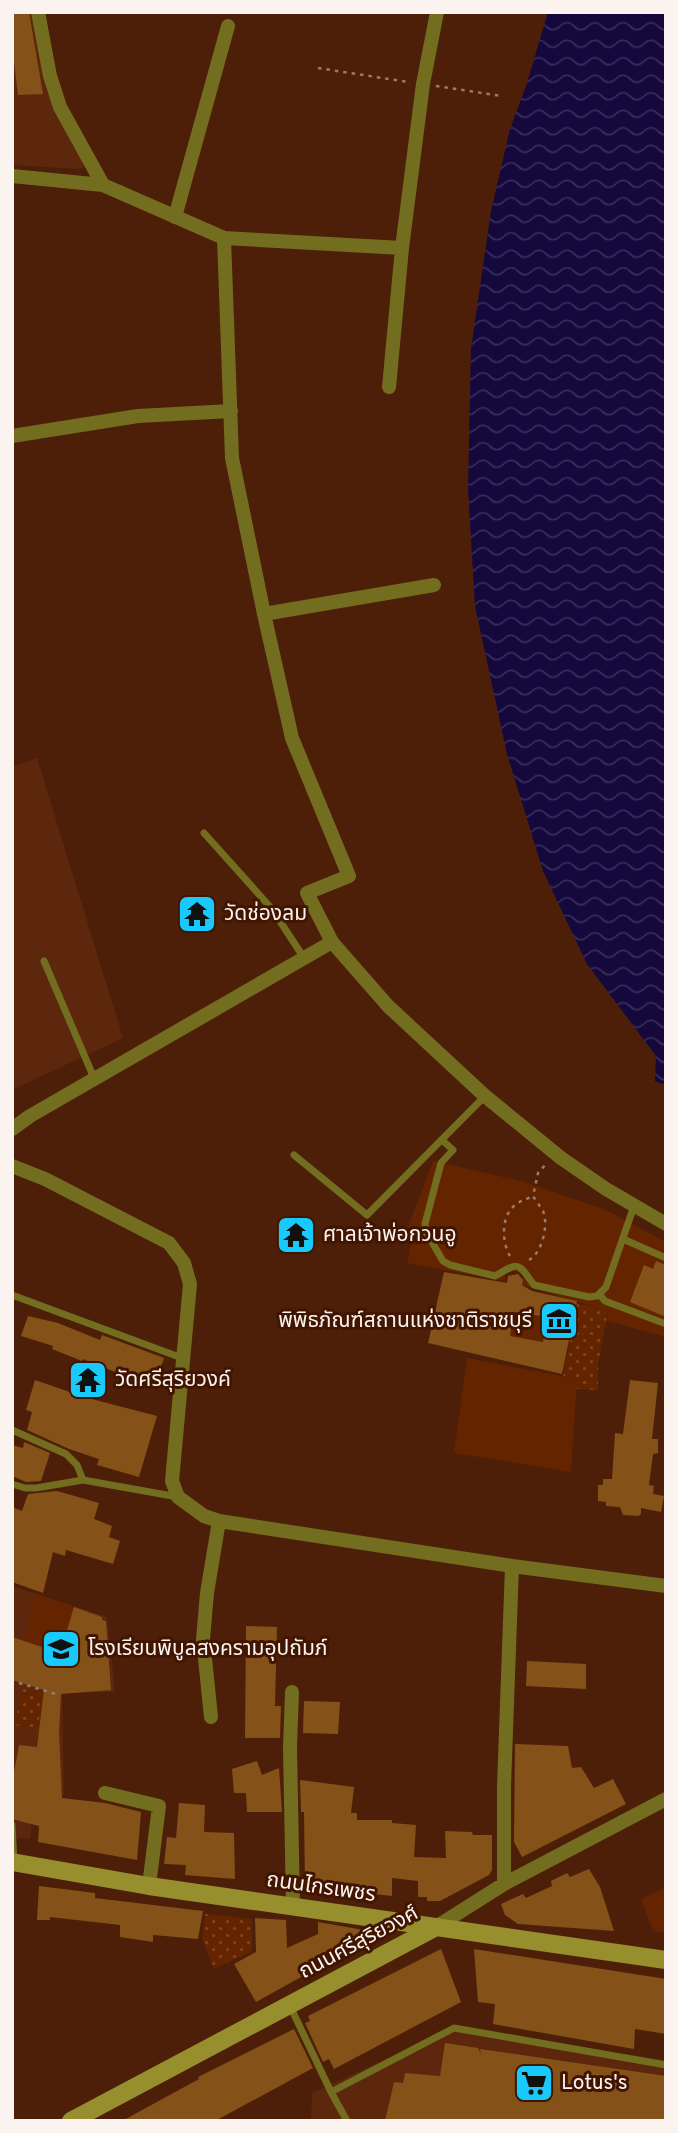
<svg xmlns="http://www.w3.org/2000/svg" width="678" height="2133" font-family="Overpass,'Noto Sans Thai',sans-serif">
	<defs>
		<pattern id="grass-dots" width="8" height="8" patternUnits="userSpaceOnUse" patternTransform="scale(1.75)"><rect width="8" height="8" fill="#652400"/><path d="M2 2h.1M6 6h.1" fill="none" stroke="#7c4426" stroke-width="1.8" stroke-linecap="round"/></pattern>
		<pattern id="water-waves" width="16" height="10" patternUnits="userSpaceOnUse" patternTransform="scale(1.75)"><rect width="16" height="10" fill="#14083c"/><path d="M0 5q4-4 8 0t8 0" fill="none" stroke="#372c58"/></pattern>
	</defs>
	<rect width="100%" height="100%" fill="#4d1f08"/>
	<path fill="#5c270d" d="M12,12H34L46,89L85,167L78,169L12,165Z
		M37,758L123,1038L12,1090V767Z
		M12,1586L107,1617L115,1692L62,1693L64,1795L34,1798L30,1839L12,1837Z
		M454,2028L666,2060V2121H311L312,2093Z"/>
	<path fill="url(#grass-dots)" d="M577,1303L608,1311L598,1364V1390L576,1389L577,1379L563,1376Z
		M22,1687L54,1698L52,1709L40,1708L38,1729L15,1725Z
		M205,1914L252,1919V1951L214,1969L202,1938Z"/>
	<path fill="#652400" d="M433,1161L525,1182L606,1210L666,1242V1337L607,1321L608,1311L522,1285L523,1273L505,1269V1281L407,1263L413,1232L408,1227Z
		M514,1312L547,1317L543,1342L510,1336Z
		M467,1358L577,1379L571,1472L454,1453Z
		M37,1594L74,1607L60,1653L23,1640Z
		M666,1887V1933L653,1931L641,1899Z"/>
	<path fill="url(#water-waves)" d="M548,12H666V1081L662,1084L655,1081L656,1056L587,964L543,871L507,754L475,606L468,488L471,349L491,211L510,129L527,83Z"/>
	<path fill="#845218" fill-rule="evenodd" d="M12,12H29L43,94L18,95L12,46Z
		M656,1261L666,1265V1317L630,1302L644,1265L653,1269Z
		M444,1272L507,1283L508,1276L518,1274L523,1280L522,1285L532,1291L577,1301L562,1374L428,1343ZM514,1312L547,1317L543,1342L510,1336Z
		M28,1316L58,1323L100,1340L102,1335L164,1358L155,1383L121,1372L120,1374L83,1359L82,1361L52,1349L53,1346L21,1336Z
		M35,1380L84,1397L157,1416L139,1477L97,1465L99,1459L69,1449L27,1430L32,1412L26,1410Z
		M630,1380L658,1383L652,1439H658V1453L653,1454L649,1485L654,1486L653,1494L664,1496L661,1512L641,1508V1514L638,1516L623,1515L620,1507L606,1506V1502L598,1501V1485H603V1479H612L615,1433L623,1434Z
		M24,1442L50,1453L41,1481L26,1482L12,1476V1445L23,1448Z
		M57,1491L99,1503L94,1519L112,1526L109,1537L120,1541L113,1564L66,1550L65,1556L53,1552L43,1593L12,1582V1507L22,1511L28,1494Z
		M74,1607L102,1617V1620L106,1621L111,1690L61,1694L59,1732L62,1798L105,1803L141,1812L137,1860L38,1842L39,1826L12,1819V1783L19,1745L37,1747L44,1690L12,1680V1637L60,1653Z
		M246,1626L277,1627L275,1706H281L280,1738H245Z
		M527,1661L586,1664V1689L526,1686Z
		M304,1701L340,1702L338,1734L303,1733Z
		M515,1744L568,1746L572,1768L581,1767L594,1788L613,1779L626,1804L522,1857L514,1842Z
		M257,1761L262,1775L279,1768L282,1812H247L246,1793H234L232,1769Z
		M300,1780L354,1787L351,1813H357V1820H392V1823L416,1825L414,1857L446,1858L445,1831L472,1832L473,1835H492V1870L489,1875L440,1901H427V1897H418V1881L392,1878V1896L305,1886L304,1812H301Z
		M179,1803L205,1805L204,1832L234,1833L235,1879L185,1875L186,1865L164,1864L167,1837L176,1838Z
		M589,1869L600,1887L614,1931L518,1924L505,1915L501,1904L523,1894L526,1898L552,1886L551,1881L567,1873L570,1877Z
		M39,1886L95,1893V1898L203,1911L198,1939L153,1935V1942L120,1937V1925L50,1917V1920H37Z
		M255,1918L286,1920L287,1948L318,1934V1922L375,1932L366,1941L256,2002L234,1964L256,1952Z
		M441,1949L461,2002L334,2069L329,2059L323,2062L305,2023L310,2021L308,2016Z
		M474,1949L666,1979V2034L635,2029L634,2049L493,2024L495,2004L478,2002Z
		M294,2029L313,2068L215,2121H122L199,2079L198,2077Z
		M445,2043L478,2048L481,2055L480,2049L666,2076V2121H385L394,2082L403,2083L405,2073L440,2076Z"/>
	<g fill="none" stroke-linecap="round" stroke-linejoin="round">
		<path stroke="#997b6d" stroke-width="2.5" stroke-dasharray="3.5 5" stroke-linecap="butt" d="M318,68L408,82
			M436,86L502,96
			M510,1256C502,1243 501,1218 513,1207C518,1201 526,1200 533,1196
			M529,1260C542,1253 549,1225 543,1211C540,1206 536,1201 533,1196L538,1173L546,1164
			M19,1683L56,1694"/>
		<path stroke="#736d20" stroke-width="7" d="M204,833L272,909L304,958
			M44,961L94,1078
			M442,1140L453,1150L441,1163L425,1224L426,1232L443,1261L450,1265L495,1276C520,1261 518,1263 534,1285L589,1297L597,1296L606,1287L634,1206
			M294,1155L367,1215L485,1096
			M623,1239L666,1258
			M599,1294L605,1301L666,1324
			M12,1295L182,1358
			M12,1430L66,1454L77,1465L83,1480
			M12,1484L25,1488H36L83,1480L178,1497
			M12,1825L14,1862
			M290,2006L331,2092L454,2028L666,2065
			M331,2092L347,2121"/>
		<path stroke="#736d20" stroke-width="14" d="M38,12L50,76L60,107L103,185L224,238
			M437,12L423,84L402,248L224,238L232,458L264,614L292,738L349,876L307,893L332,942L388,1006L485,1096L561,1158L606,1189L666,1224
			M12,176L103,185
			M175,217L228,26
			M389,387L402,248
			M12,436L138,416L231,411
			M264,614L434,585
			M12,1129L30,1116L332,942
			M12,1166L45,1179L169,1243L184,1263L190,1284L172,1481L178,1497L204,1516L219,1521L512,1566L666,1586
			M292,1692L290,1747L293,1907
			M211,1717L203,1639L207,1593L219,1521
			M105,1793L159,1806L149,1886
			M504,1884V1786L512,1566
			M436,1927L504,1884L666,1799"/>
		<path stroke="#978f2e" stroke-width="18" d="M12,1862L149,1886L666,1960
			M71,2121L436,1927"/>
	</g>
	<defs>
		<g id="temple-square" transform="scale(2.0125)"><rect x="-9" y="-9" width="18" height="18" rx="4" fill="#18cafc" stroke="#421500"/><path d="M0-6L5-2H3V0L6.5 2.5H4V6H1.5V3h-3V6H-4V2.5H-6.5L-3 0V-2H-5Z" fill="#111"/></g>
		<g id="museum-square" transform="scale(2.0125)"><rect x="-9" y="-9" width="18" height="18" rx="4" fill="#18cafc" stroke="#421500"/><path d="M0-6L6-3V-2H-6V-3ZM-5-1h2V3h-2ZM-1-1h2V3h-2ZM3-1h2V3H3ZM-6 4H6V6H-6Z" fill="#111"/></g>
		<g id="school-square" transform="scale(2.0125)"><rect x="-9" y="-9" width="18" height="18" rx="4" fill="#18cafc" stroke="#421500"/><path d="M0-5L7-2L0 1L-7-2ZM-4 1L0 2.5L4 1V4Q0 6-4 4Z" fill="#111"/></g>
		<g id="supermarket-square" transform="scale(2.0125)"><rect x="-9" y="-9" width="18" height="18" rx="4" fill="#18cafc" stroke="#421500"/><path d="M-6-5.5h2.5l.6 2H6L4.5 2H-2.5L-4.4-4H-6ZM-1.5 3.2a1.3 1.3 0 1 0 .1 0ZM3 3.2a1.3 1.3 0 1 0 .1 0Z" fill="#111"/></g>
	</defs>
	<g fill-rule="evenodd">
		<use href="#temple-square" x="197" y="914"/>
		<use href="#temple-square" x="296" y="1235"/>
		<use href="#museum-square" x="559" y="1321"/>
		<use href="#temple-square" x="88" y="1380"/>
		<use href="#school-square" x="61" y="1649"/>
		<use href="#supermarket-square" x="534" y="2083"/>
	</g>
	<g text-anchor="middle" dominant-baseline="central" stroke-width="6" stroke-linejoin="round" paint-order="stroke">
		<g font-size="21" fill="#fbf3f0" stroke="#421500" text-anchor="start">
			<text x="224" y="914">วัดช่องลม</text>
			<text x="323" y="1235">ศาลเจ้าพ่อกวนอู</text>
			<text x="532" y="1321" text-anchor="end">พิพิธภัณฑ์สถานแห่งชาติราชบุรี</text>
			<text x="115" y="1380">วัดศรีสุริยวงค์</text>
			<text x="88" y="1649">โรงเรียนพิบูลสงครามอุปถัมภ์</text>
			<text x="561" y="2083">Lotus's</text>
		</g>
		<g font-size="21" fill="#fbf3f0" stroke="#421500">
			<text transform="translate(321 1888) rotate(8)">ถนนไกรเพชร</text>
			<text transform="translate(359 1943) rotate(-28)">ถนนศรีสุริยวงศ์</text>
		</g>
	</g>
	<rect width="678" height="2133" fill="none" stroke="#fbf3f0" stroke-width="28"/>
</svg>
